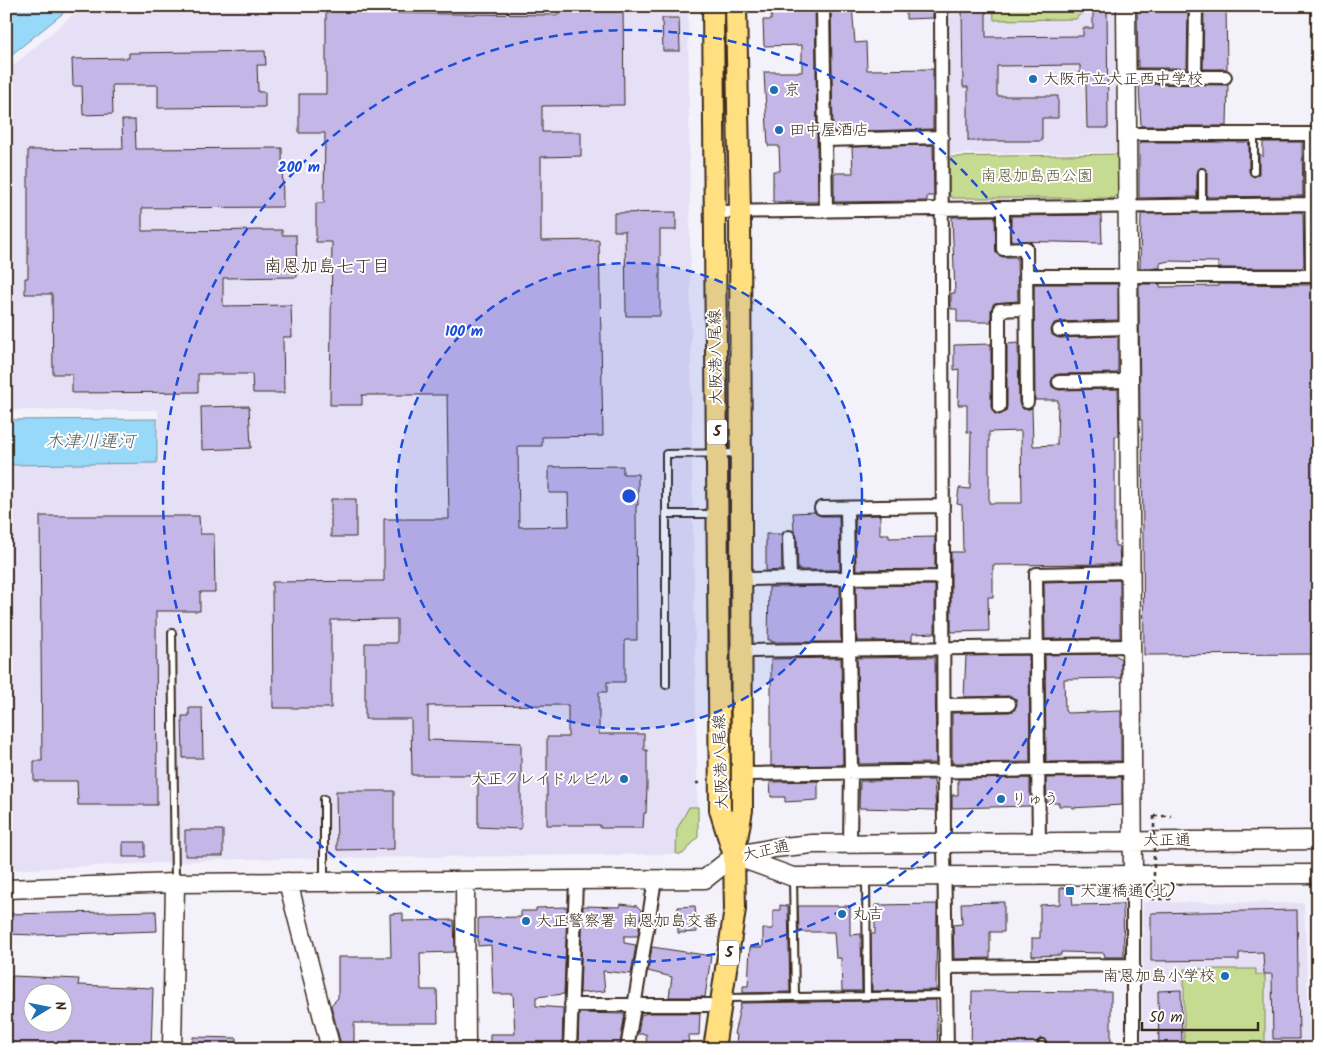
<svg xmlns="http://www.w3.org/2000/svg" width="1324" height="1055" font-family="Kalam,'Klee One',sans-serif">
	<rect width="100%" height="100%" fill="#f3f1fa"/>
	<filter id="ink" filterUnits="userSpaceOnUse"><feTurbulence type="fractalNoise" baseFrequency=".02" numOctaves="2"/><feDisplacementMap in="SourceGraphic" scale="10" xChannelSelector="R" yChannelSelector="G"/><feConvolveMatrix kernelMatrix="1 2 1 2 8 2 1 2 1" color-interpolation-filters="sRGB"/></filter>
	<g filter="url(#ink)">
		<path fill="#e5e0f5" d="M83,6H688L692,454L698,837L683,854L239,859L6,870V465L159,462L158,410H6V72Z
			M948,6H1118L1119,152L949,154Z
			M1143,902L1304,903L1310,1049H1142Z"/>
		<path fill="#c5db91" stroke="#808258" d="M993,6H1087L1076,19L994,20Z
			M1119,154V191L1115,198H952L949,194V157Z
			M689,807H698V837L683,854H676L677,829Z
			M1184,969H1256V975H1265V1049H1184Z"/>
		<path fill="#98d9fa" stroke="#7393a2" d="M6,6H72L6,59Z
			M157,419V463L6,465V420Z"/>
		<path fill="#c4b7e8" stroke="#3b2a1e" fill-rule="evenodd" d="M326,6H361V13L558,15V6H623L624,105L542,106V132H581V156L541,157V241L599,240L603,436L542,437V446H518L519,527L569,526L568,493H549V467L623,466V474H638V505H636L637,640H625V682H607V692H599V734H644V750H647V786L646,813H644L643,828H600V825H547V737H568V705L428,706V740L521,743V829L478,827V775H412L411,719H365V643H397V619L331,620V708H273L272,582L384,581V519H449L447,395H362V405H330L332,242H316V203H324L325,133H299V94H326Z
			M772,6H815L818,202H773V171H780L779,146H768L764,72H802V45L764,46L763,20H771Z
			M831,6H852L855,43L866,42L867,70L933,69V129L833,132Z
			M906,6H933V18L906,19Z
			M962,6H986V37L1083,36V28H1093V6H1107L1108,128H1087L1086,83H1080V65L997,66V96H1058V118H1042V141H968V87H963Z
			M1137,6L1188,7L1187,68H1138Z
			M1204,7H1226L1227,69H1203Z
			M662,18H679L680,51H663Z
			M265,51L266,65H257L258,92H265V107L158,108V85H112L113,114L83,115L82,86H73L72,59L129,58V53Z
			M1139,84L1228,85L1227,126H1141Z
			M122,120H135L136,149L282,148L283,207L142,208V231L282,230V235H296L297,277L223,278V306L291,305L292,337H283L284,393H253L252,374H198V392L72,393V374H53L52,294H25V278H28V150L123,149Z
			M1141,142H1247L1249,144V172L1254,177L1259,174V153L1263,157V142H1302L1303,196L1207,197V172L1202,167L1197,172V197L1139,198V143Z
			M933,145L934,196H927V201L834,202V173H853L852,147Z
			M676,212V230H660V316H626L625,231H614V213Z
			M1301,212L1303,214L1304,265L1302,268H1218V262L1169,261L1160,263V268H1140L1141,214Z
			M1101,215L1102,243L1011,241V216Z
			M995,216L996,253L1003,257H1017L1018,301L994,303L991,310V322H957V309H951V293H955L952,217Z
			M1034,284H1118V320L1059,322L1054,323L1051,330L1052,335L1059,338L1118,336V373L1059,374L1054,375L1051,382L1052,387L1059,390L1118,389L1119,436H1115V546H1119L1120,564L993,565V597H988L989,631L951,632V552H963L962,505L957,504L959,488L970,489L971,432H967V405H958L959,369L954,370V345L991,344V407L995,414L999,415L1006,411L1007,407V344L1018,343L1019,403L1023,409L1032,408L1033,446L1057,445L1058,400H1035ZM1021,431L1022,503H989V432Z
			M1141,284H1160V287L1218,286V284L1318,285V654L1144,655L1142,420H1140L1139,285Z
			M249,406L251,448L202,450L201,407Z
			M331,499H356V537H331Z
			M814,512L821,516H839L840,570H798L797,537L794,531L793,513Z
			M880,515V534H889V538L935,537V569L856,570L855,516Z
			M40,516H199L200,534H214L215,592H200V611H156L157,805H78L77,781H34V761H42Z
			M766,534H782V570L766,571Z
			M1120,580V638L1045,639L1044,582Z
			M935,585V633L912,634V641H857L856,586Z
			M840,586L841,642H771V640H768L769,587Z
			M1114,654L1121,659V678L1064,679L1065,710L1067,713L1121,711V761L1046,762L1045,655Z
			M1029,655L1030,762L952,763V713L1009,712L1014,711L1017,704L1016,699L1009,696L964,697L966,656Z
			M935,657L936,763L859,764L857,658Z
			M841,658L843,765L771,766V659Z
			M189,708H202L203,758H183L182,716H189Z
			M1122,777V805L1072,808V806H1059V803H1047L1046,778Z
			M1030,778V806L952,808V795H958V779Z
			M934,780L936,810L859,808L860,781Z
			M818,781V800L785,802V797H771L770,782Z
			M336,791H394V849L337,850Z
			M185,830H223V856H185Z
			M123,842H145V857H123Z
			M1071,887L1073,905L1123,904L1124,957H1105L1104,953L1061,952V955L1032,956V938H1040V905L1060,904V888Z
			M1004,902V932H990V958L954,959L953,925L962,924L961,903Z
			M621,904L637,906L642,911L638,936H624V943L636,945L631,974L603,971L605,991L580,993L583,906L620,907Z
			M937,904L936,990L872,991L871,934H875V905Z
			M780,905L788,906L790,992L743,993V986H748L750,947H763V929H773V910H780Z
			M695,906L697,932L678,933V907Z
			M798,906H850V935L861,934L862,991H842L841,958H836L834,932H799Z
			M567,907L564,994L536,997V1006L563,1008L562,1049H490V1034H515L513,994H493L491,945L478,946V918L521,917V911H536V908Z
			M1297,910L1299,1039H1273L1272,974H1264L1263,952L1239,953V960L1151,961V913Z
			M156,911L157,931L35,935L6,934V914Z
			M403,913V921L454,920L455,952L420,953L421,990H437L438,1023H354V1049H342L331,1005L338,998V957H391L390,914Z
			M652,947L711,956L705,997H669L672,977L648,971Z
			M12,976L79,979L78,985L153,988L151,1049H9ZM32,992H62V1022H32Z
			M1181,990L1182,1049H1159L1158,991Z
			M972,991L1111,992V1049H1047V1041L1042,1038L1037,1041V1049H971Z
			M936,1000L938,1049L848,1047L735,1049L737,1035L734,1034L741,1003Z
			M579,1013L625,1014L620,1044H616L615,1049H578Z
			M648,1013H700L699,1035H688L689,1049H647L646,1034H638L641,1015Z
			M193,1037L237,1038V1049H193Z"/>
		<g fill="none" stroke-linecap="round" stroke-linejoin="round">
			<g stroke="#3b2a1e" stroke-width="10">
				<path id="lane" d="M1254,134V172
					M1202,172V205
					M666,514H716
					M172,633L175,882
					M666,685V454L738,453
					M866,877L867,996
					M793,878L795,997
					M324,880V799
					M725,998L946,995
					M1042,1043V1049"/>
			</g>
			<g stroke="#3b2a1e" stroke-width="16">
				<path id="street" d="M823,6L826,211
					M941,6L944,844L947,1049
					M1127,76L1225,77
					M1195,77L1196,6
					M825,140L942,137
					M1003,208V249L1026,248L1027,402
					M714,212L1311,204
					M1026,276H1312L1311,134H1127
					M1059,330L1128,328
					M1059,382L1128,381
					M999,407V310L1026,309
					M821,508L943,506
					M847,508L851,771L850,843
					M789,537L790,579
					M742,579L943,577
					M741,651L1131,646
					M944,705L1009,704
					M742,774L1132,769
					M1039,843L1036,574L1130,572
					M946,967L1133,965
					M571,1005H721
					M570,1049L576,881
					M627,1049L655,880
					M1133,1049V875"/>
			</g>
			<g stroke="#3b2a1e" stroke-width="21">
				<path id="secondary" d="M1126,6L1133,875
					M735,856L793,877L1318,874
					M465,881L466,1049
					M288,882L331,1049
					M6,889L175,883L705,879L734,856L774,848L812,844L1318,840
					M172,1049L175,883"/>
			</g>
			<g stroke="#3b2a1e" stroke-width="24">
				<path id="primary" d="M713,6L720,810L733,852
					M714,1049L735,909L734,856L742,810L740,211L736,6"/>
			</g>
			<path stroke="#3b2a1e" stroke-width="2.5" stroke-dasharray="4 4" stroke-linecap="butt" d="M696,783H702
				M1154,816H1171
				M1151,899H1170V895H1154"/>
			<use href="#lane" stroke="#fff" stroke-width="6"/>
			<use href="#street" stroke="#fff" stroke-width="12"/>
			<use href="#secondary" stroke="#fff" stroke-width="18"/>
			<use href="#primary" stroke="#ffdf80" stroke-width="20"/>
			<path stroke="#3b2a1e" stroke-width="2.5" stroke-dasharray="4 4" stroke-linecap="butt" d="M1154,816V895"/>
		</g>
	</g>
	<circle cx="629" cy="496" r="233" fill="#1d4ed8" fill-opacity=".12"/>
	<g fill="none" stroke="#1d4ed8" stroke-width="2.5" stroke-dasharray="9 6">
		<circle cx="629" cy="496" r="233"/>
		<circle cx="629" cy="496" r="466"/>
	</g>
	<g fill="#1f6fb2" stroke="#fff" stroke-width="2">
		<circle cx="1033" cy="79" r="5"/>
		<circle cx="774" cy="90" r="5"/>
		<circle cx="779" cy="130" r="5"/>
		<circle cx="624" cy="779" r="5"/>
		<circle cx="1001" cy="799" r="5"/>
		<rect x="1065" y="886" width="10" height="10" rx="2.5"/>
		<circle cx="842" cy="914" r="5"/>
		<circle cx="526" cy="921" r="5"/>
		<circle cx="1225" cy="976" r="5"/>
	</g>
	<g text-anchor="middle" dominant-baseline="central" stroke-width="4" stroke-linejoin="round" paint-order="stroke">
		<g fill="#fff" stroke="#766a62" stroke-width="1">
			<rect x="707" y="419.5" width="20" height="25" rx="4"/>
			<rect x="719" y="940.5" width="20" height="25" rx="4"/>
		</g>
		<g font-size="15" font-weight="bold" fill="#3b2a1e">
			<text x="717" y="432">5</text>
			<text x="729" y="953">5</text>
		</g>
		<g font-size="16" fill="#3b2a1e" stroke="#fff" text-anchor="start">
			<text x="1043" y="79">大阪市立大正西中学校</text>
			<text x="784" y="90">京</text>
			<text x="789" y="130">田中屋酒店</text>
			<text x="614" y="779" text-anchor="end">大正クレイドルビル</text>
			<text x="1011" y="799">りゅう</text>
			<text x="1080" y="891">大運橋通(北)</text>
			<text x="852" y="914">丸吉</text>
			<text x="536" y="921">大正警察署 南恩加島交番</text>
			<text x="1215" y="976" text-anchor="end">南恩加島小学校</text>
		</g>
		<g font-size="16" fill="#5e563b" stroke="#fff">
			<text x="1037" y="176">南恩加島西公園</text>
		</g>
		<g font-size="16" fill="#3b2a1e" stroke="#fff">
			<text transform="translate(716 357) rotate(-91)">大阪港八尾線</text>
			<text transform="translate(721 762) rotate(-92)">大阪港八尾線</text>
			<text x="1167" y="840">大正通</text>
			<text transform="translate(766 851) rotate(-12)">大正通</text>
		</g>
		<g font-size="18" fill="#3b2a1e" stroke="#fff">
			<text x="327" y="267">南恩加島七丁目</text>
		</g>
		<g font-size="18" font-style="italic" fill="#575f60" stroke="#fff">
			<text x="90" y="442">木津川運河</text>
		</g>
	</g>
	<circle cx="629" cy="496" r="8" fill="#1d4ed8" stroke="#fff" stroke-width="2.5"/>
	<g font-size="15" text-anchor="middle" font-weight="bold" fill="#1d4ed8" stroke="#fff" stroke-width="4" stroke-linejoin="round" paint-order="stroke">
		<text x="299" y="172">200 m</text>
		<text x="464" y="336">100 m</text>
	</g>
	<rect width="1324" height="1055" fill="none" stroke="#fff" stroke-width="25"/>
	<rect x="12" y="12" width="1299" height="1030" fill="none" stroke="#3b2a1e" stroke-width="2" filter="url(#ink)"/>
	<g transform="translate(48 1008) rotate(80)"><circle r="24" fill="#ffffff" stroke="#b1aaa5"/>
	<path d="M0-4L9 19L0 12L-9 19Z" fill="#1f6fb2"/>
	<text y="-8" font-size="14" font-weight="bold" text-anchor="middle" fill="#3b2a1e">N</text>
	</g>
	<path d="M1142 1022v8h116v-8" fill="none" stroke="#3b2a1e" stroke-width="2.5"/>
	<text x="1149" y="1022" font-size="15" fill="#3b2a1e" stroke="#ffffff" stroke-width="4" paint-order="stroke">50 m</text>
</svg>
